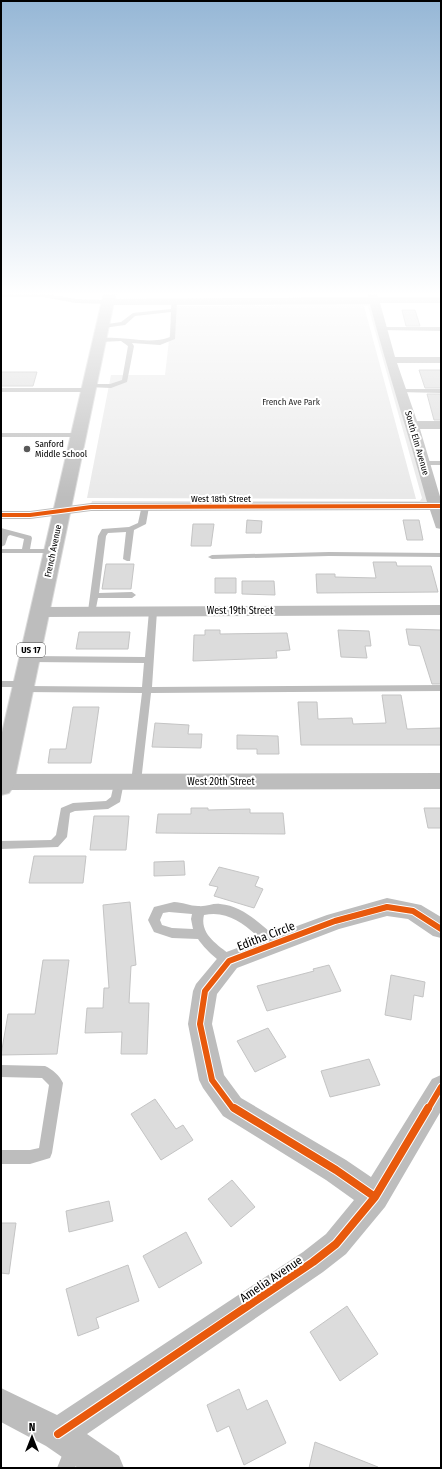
<svg xmlns="http://www.w3.org/2000/svg" width="442" height="1469" font-family="'Fira Sans Condensed',sans-serif">
	<rect width="100%" height="100%" fill="#fff"/>
	<path fill="#e9e9e9" d="M370,302C388,369 409,435 428,502L91,504L92,501H420L422,498L368,306L188,305V303Z
		M173,306H364L416,499L87,498L111,375H165Z"/>
	<path fill="#dcdcdc" stroke="#c4c4c4" d="M402,310H415L420,326H406Z
		M419,370H441V388H425Z
		M1,372H37L33,386H1Z
		M427,394H441V420H434Z
		M247,520L262,521L261,533H246Z
		M403,520H419L423,540H407Z
		M193,524H214L211,546H191Z
		M373,562H396L397,566H431L438,592L317,593L316,574H335V577L376,578Z
		M106,564H134L131,589H102Z
		M215,578H236V593H215Z
		M242,581H274L275,595L242,594Z
		M406,629L441,630V684H432L420,646L409,645Z
		M205,630H220V634L287,633L290,650L276,651L277,658L193,661L194,635H205Z
		M338,630L369,631L371,646H365L367,658L341,657Z
		M79,632H130L128,649H76Z
		M382,695H401L407,729L441,728V745H301L298,702H317L318,719L352,718L353,724L386,723Z
		M73,707H99L91,763H48L50,749H66Z
		M155,723L189,725L188,734H202L201,748L152,747Z
		M237,735L278,736L279,754H257V749H237Z
		M191,808H208V810L250,809V813H283L285,834L156,833L158,814H191Z
		M424,808H441V828H428Z
		M94,816H129L126,850H90Z
		M34,856H86L83,883H29Z
		M184,861L185,875L154,876V862Z
		M219,867L259,877L255,886L263,889L254,908L214,896L218,887L209,885Z
		M130,902L136,965L131,966L129,1003H149L147,1054H121L122,1032L85,1033L87,1008H103L104,988H109L103,905Z
		M43,960H69L57,1054L1,1055L8,1014H35Z
		M329,965L341,991L267,1011L257,986L314,971L313,969Z
		M391,975L425,982L423,997L414,995L411,1020L385,1015Z
		M268,1028L286,1057L255,1072L237,1041Z
		M369,1059L380,1085L330,1097L321,1071Z
		M155,1099L176,1129L183,1125L193,1140L161,1160L131,1114Z
		M232,1180L255,1207L231,1227L208,1199Z
		M109,1201L113,1221L69,1232L66,1211Z
		M1,1223H16L9,1274L1,1273Z
		M186,1232L202,1263L159,1288L143,1256Z
		M128,1265L139,1301L96,1318L99,1328L78,1336L66,1289Z
		M347,1306L378,1354L340,1381L310,1332Z
		M239,1389L247,1410L267,1400L286,1443L244,1465L229,1426L217,1432L207,1405Z
		M315,1442L378,1467V1468H309Z"/>
	<g fill="none" stroke-linecap="round" stroke-linejoin="round">
		<g stroke="#dbdbdb" stroke-width="2">
			<path id="primary" d="M104,292H116L13,787L9,793L1,795V737Z"/>
		</g>
		<path fill="#bdbdbd" fill-rule="evenodd" d="M1,293H43L76,299L108,300L111,302L108,304L76,303L43,297H1Z
			M172,300L177,301L175,339L160,345L132,343L134,346L127,382L111,388L88,387V385L90,384H110L122,380L128,346L121,341L100,342L97,340L98,339C122,334 147,346 170,337L171,312L135,316L125,325L103,328L101,327V325L121,322L133,313L171,309Z
			M382,327H441V331L380,330V328Z
			M1,388H89L92,390L89,392H1Z
			M401,389H441V393L399,392V390Z
			M1,433H79L82,435L79,437H1Z
			M420,461H441V465H423L419,463Z
			M142,505H145L149,507L146,524L134,530L130,561H127L123,559L126,532L108,533L106,536L99,593L132,592L136,595L132,598H98L95,613H89L88,611L98,536L102,529L129,527L138,523Z
			M1,528L31,536L32,538L30,549H53L57,551L53,553H1V549H22L24,539L10,535L8,536L5,545L1,547Z
			M329,552L441,553V557L329,556L212,559L208,557L212,555Z
			M153,608L157,611L152,687L441,685V691L151,693L141,782L140,785H132L131,782L142,693L23,692L20,691L18,689L20,687H1V681H24L27,682L29,684L27,686L142,687L144,663L29,662L24,659L29,656L145,657L149,611Z
			M119,778L123,779L124,782L120,802L108,809L75,811L70,813L67,837L58,847L1,849V841L51,840L56,835L61,808L73,803L106,801L111,797L115,779Z
			M174,902C182,902 190,906 198,906C206,907 213,903 220,904C244,906 261,925 278,939L280,943L278,947L274,948L270,947C250,930 232,909 204,915C199,935 220,946 233,957L235,961L233,965C223,968 204,948 198,939L172,938L154,932L148,920L154,907ZM169,912L192,914L191,919L193,929L172,928L162,925L160,920L163,913Z
			M1,1065L45,1066C52,1069 60,1076 63,1083L52,1153L50,1158L30,1164H1V1150H30L39,1148L49,1085L42,1078L1,1077Z
			M73,1440L79,1443L82,1449L75,1468H57L67,1443Z"/>
		<path fill="#bdbdbd" fill-rule="evenodd" d="M367,292H377L378,297H441V303H380L395,357H441V363H397L417,421H441V429H420L441,500V529L436,528L430,510L91,511L30,519H1V511H30L91,503L427,502C409,435 387,370 370,304L108,305L103,302L108,299L368,297Z
			M441,605V615L40,617L34,616L32,612L34,608L40,607Z
			M387,898L421,905L441,917V938L433,936L408,919L387,916L339,929L237,968L217,994L212,1024L224,1075L241,1098L346,1160L371,1177L432,1079L441,1075V1111L385,1207L346,1254L323,1272L87,1434L119,1456L124,1468H78L46,1446L1,1422V1388L57,1415L303,1252L326,1234L354,1200L326,1180L223,1116L203,1088L199,1080L188,1024L193,991L196,984L221,954L327,915Z"/>
		<path fill="#bdbdbd" fill-rule="evenodd" d="M441,773V789L1,790V774Z"/>
		<use href="#primary" fill="#bdbdbd" fill-rule="evenodd"/>
		<g stroke="#fff" stroke-width="6">
			<path id="cycleway-far2" d="M1,515H30L91,507L441,506"/>
		</g>
		<g stroke="#fff" stroke-width="8">
			<path id="cycleway-far1" d="M236,1109L232,1107L212,1080L200,1024L205,991L229,961L335,921L387,907L413,911L441,929
				M428,1109L441,1087"/>
		</g>
		<g stroke="#fff" stroke-width="10">
			<path id="cycleway" d="M234,1108L336,1170L375,1197
				M58,1434L313,1262L336,1244L375,1197L428,1108"/>
		</g>
		<use href="#cycleway-far2" stroke="#e8590c" stroke-width="4"/>
		<use href="#cycleway-far1" stroke="#e8590c" stroke-width="6"/>
		<use href="#cycleway" stroke="#e8590c" stroke-width="8"/>
	</g>
	<linearGradient id="sky" x2="0" y2="1"><stop stop-color="#96b7d6"/><stop offset="0.59" stop-color="#fff"/><stop offset="1" stop-color="#fff" stop-opacity="0"/></linearGradient>
	<rect width="442" height="498" fill="url(#sky)"/>
	<circle fill="#595959" stroke="#fff" stroke-width="1.5" cx="27" cy="449" r="4"/>
	<g text-anchor="middle" dominant-baseline="central" stroke-width="4" stroke-linejoin="round" paint-order="stroke">
		<g font-size="9" fill="#2e2e2e" stroke="#fff">
			<text x="291" y="402">French Ave Park</text>
		</g>
		<g font-size="9" fill="#000" stroke="#fff">
			<text transform="translate(417 443) rotate(74)">South Elm Avenue</text>
			<text x="221" y="499">West 18th Street</text>
			<text transform="translate(53 551) rotate(-78)">French Avenue</text>
		</g>
		<g font-size="9" fill="#000" stroke="#fff" text-anchor="start">
			<text x="35" y="444">Sanford<tspan x="35" dy="10">Middle School</tspan></text>
		</g>
		<rect fill="#fff" stroke="#4c4c4c" stroke-width="1" x="17" y="643" width="28" height="14" rx="3"/>
		<g font-size="9" font-weight="bold" fill="#000">
			<text x="31" y="650">US 17</text>
		</g>
		<g font-size="10" fill="#000" stroke="#fff">
			<text x="240" y="611">West 19th Street</text>
			<text x="221" y="782">West 20th Street</text>
		</g>
		<g font-size="12" fill="#000" stroke="#fff">
			<text transform="translate(266 936) rotate(-21)">Editha Circle</text>
			<text transform="translate(271 1279) rotate(-34)">Amelia Avenue</text>
		</g>
	</g>
	<rect width="442" height="1469" fill="none" stroke="#000000" stroke-width="4"/>
	<g transform="translate(32 1437)" stroke="#ffffff" stroke-width="3" paint-order="stroke">
	<path d="M0-3L7 15L0 10L-7 15Z" fill="#000000"/>
	<text y="-6" font-size="11" font-weight="bold" text-anchor="middle" fill="#000000">N</text>
	</g>
</svg>
